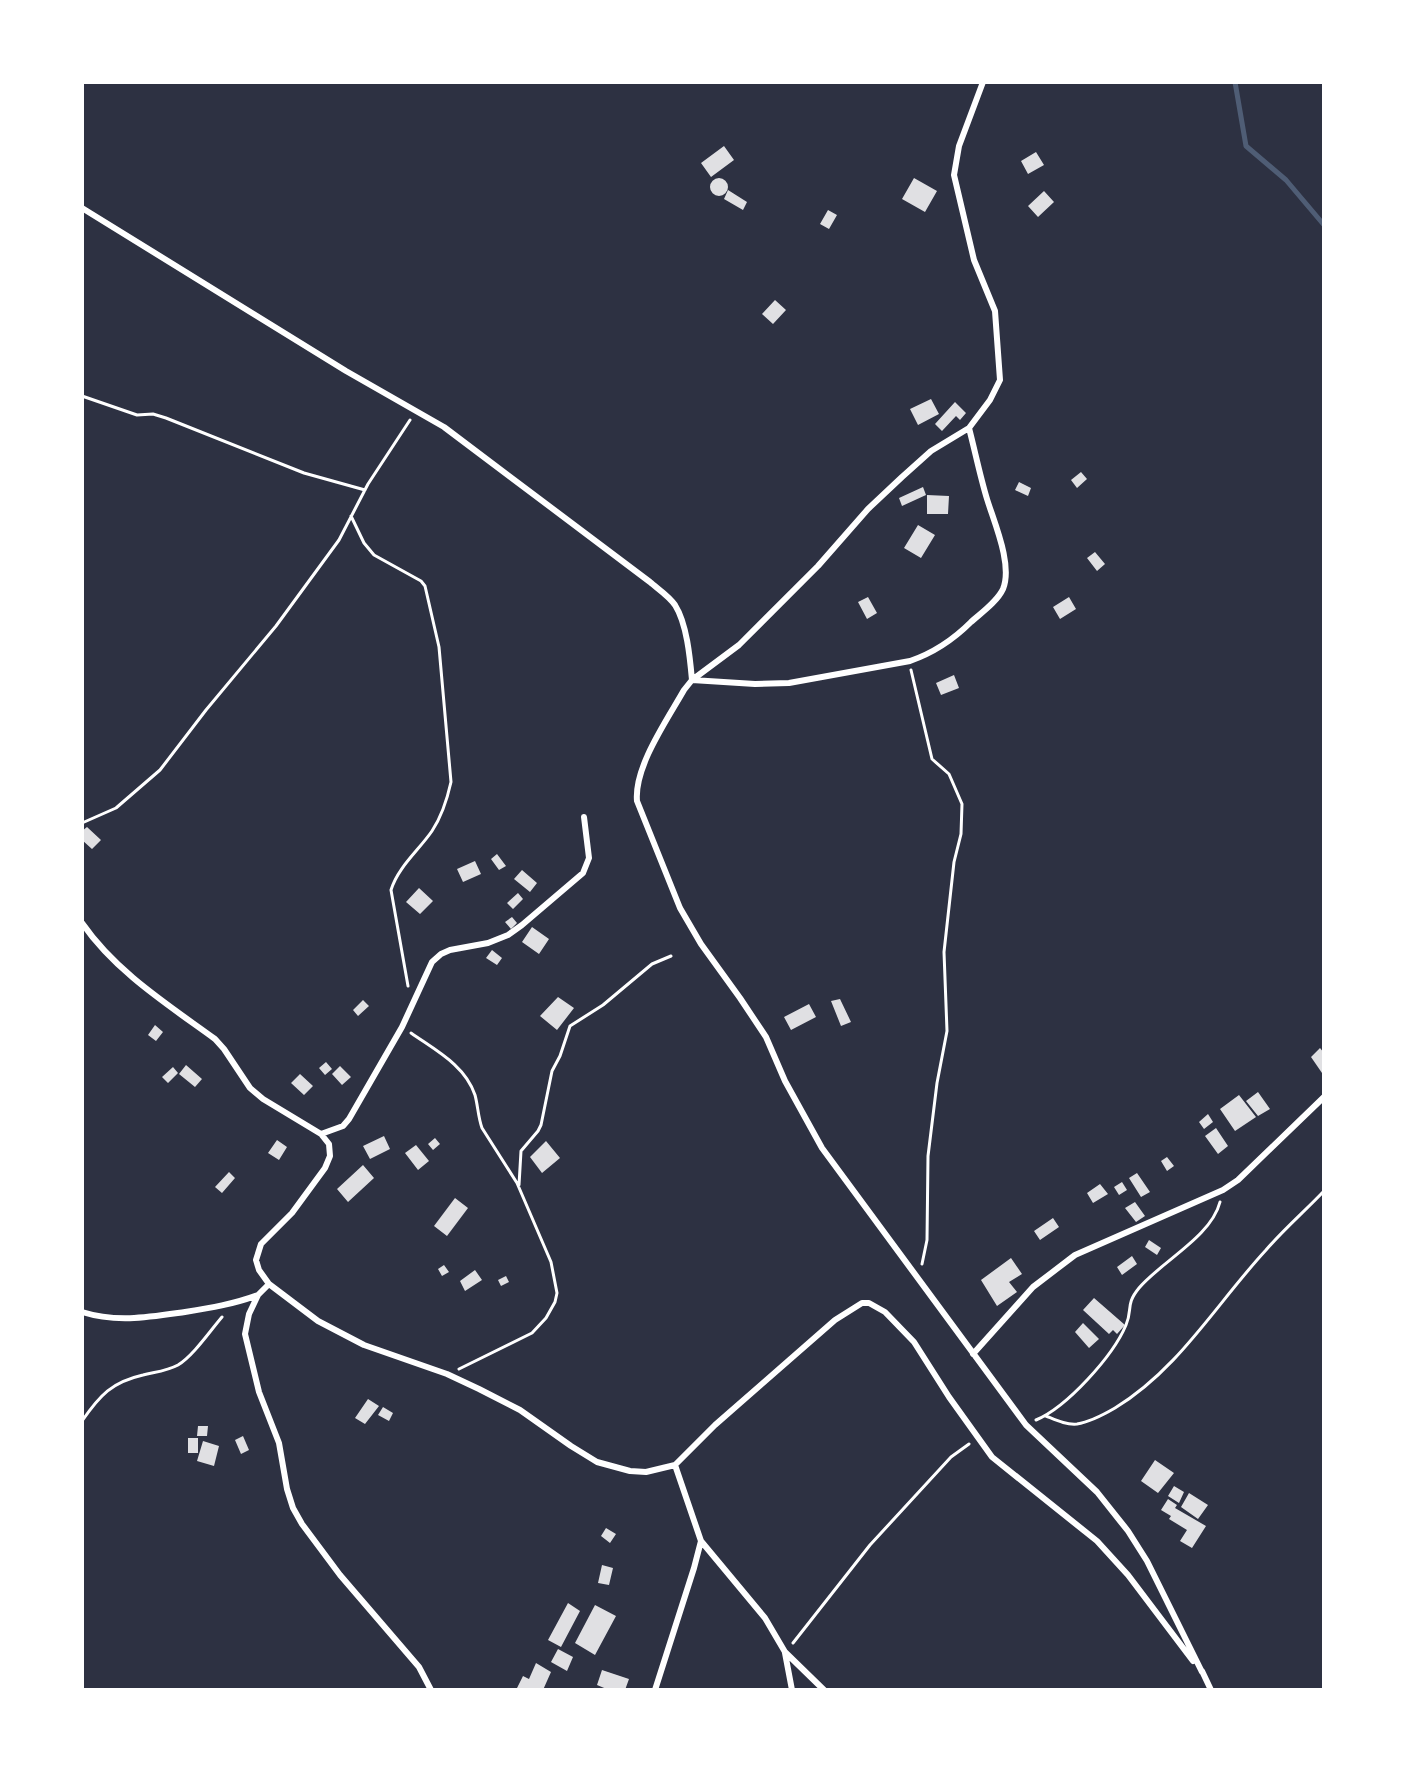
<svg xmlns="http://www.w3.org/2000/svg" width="1406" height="1772" font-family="Overpass,sans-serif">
	<rect width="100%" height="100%" fill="#2d3142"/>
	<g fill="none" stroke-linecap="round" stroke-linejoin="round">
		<path stroke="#4f5d75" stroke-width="5" d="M1235,82L1246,146L1286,180L1324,225"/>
	</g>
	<path fill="#e0e0e3" d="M724,146L734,160L711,177L701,163Z
		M1036,152L1044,165L1028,174L1021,161Z
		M914,178L937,191L925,212L902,199Z
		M710 187a9 9 0 1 1 18 0a9 9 0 1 1-18 0Z
		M728,190L747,202L743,210L724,199Z
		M1044,191L1054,202L1038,217L1028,206Z
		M828,210L837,215L829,229L820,224Z
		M775,300L786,310L773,324L762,314Z
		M931,399L939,414L918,425L910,409Z
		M955,402L966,413L960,420L956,416L942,431L935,424Z
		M1081,472L1087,479L1077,488L1071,480Z
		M1019,482L1031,488L1028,496L1015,490Z
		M923,487L926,495L902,506L899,498Z
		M927,495L949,496L948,514H927Z
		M918,525L935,535L921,558L904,548Z
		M1095,552L1105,564L1097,571L1087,558Z
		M868,597L877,613L867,619L858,602Z
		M1069,597L1076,609L1060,619L1053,607Z
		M954,675L959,688L941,695L936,683Z
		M87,827L101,840L92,849L82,840V831Z
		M497,854L506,866L499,870L491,859Z
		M475,861L481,874L463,882L457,869Z
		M522,870L537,883L530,892L514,879Z
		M419,888L433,901L420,914L406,902Z
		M518,893L523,899L513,909L507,903Z
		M512,917L517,923L511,929L505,922Z
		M532,927L549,939L539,954L522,942Z
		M492,950L502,958L497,965L486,958Z
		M558,997L574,1008L557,1030L540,1016Z
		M840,999L851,1022L841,1026L831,1001Z
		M363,1000L369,1006L358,1016L353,1010Z
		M809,1004L816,1017L791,1030L784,1017Z
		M155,1025L163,1032L156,1041L148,1035Z
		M1320,1048L1324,1053V1072L1322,1073L1311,1057Z
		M326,1062L332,1069L325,1075L319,1068Z
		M186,1065L202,1079L195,1087L179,1074Z
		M340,1066L351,1077L342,1085L332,1074Z
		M173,1067L178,1073L168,1083L162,1077Z
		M300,1074L313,1086L304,1095L291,1083Z
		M1258,1092L1270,1109L1258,1116L1246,1101Z
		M1239,1095L1256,1117L1235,1131L1220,1109Z
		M1208,1114L1213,1122L1204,1129L1199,1122Z
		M1216,1128L1228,1146L1218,1154L1205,1136Z
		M384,1136L390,1149L370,1159L363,1146Z
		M435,1138L440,1144L433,1150L428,1144Z
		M277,1140L287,1147L279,1160L268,1153Z
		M546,1141L560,1158L542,1173L530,1157Z
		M416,1145L429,1161L418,1170L405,1153Z
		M1167,1157L1174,1166L1167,1171L1161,1161Z
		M363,1165L374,1178L348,1202L337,1189Z
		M229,1172L235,1178L222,1193L215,1187Z
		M1137,1173L1150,1192L1141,1197L1129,1178Z
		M1122,1182L1127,1190L1119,1195L1114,1187Z
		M1100,1184L1108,1194L1093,1203L1087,1193Z
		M455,1198L468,1208L447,1236L434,1226Z
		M1135,1202L1145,1216L1136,1222L1125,1208Z
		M1053,1218L1059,1227L1040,1240L1034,1231Z
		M1149,1240L1161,1248L1157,1255L1145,1247Z
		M1132,1256L1137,1264L1122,1275L1117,1267Z
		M1011,1258L1022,1274L1009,1282L1017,1292L997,1306L981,1280Z
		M444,1265L449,1272L442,1276L438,1269Z
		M475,1270L482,1280L465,1291L460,1281Z
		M506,1276L509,1282L501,1286L498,1280Z
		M1094,1298L1125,1325L1117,1334L1113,1330L1109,1334L1083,1310Z
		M1083,1323L1099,1339L1089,1348L1075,1332Z
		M368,1399L379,1406L365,1424L355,1418Z
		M383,1407L393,1413L389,1421L378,1415Z
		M198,1426H208L207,1436H197Z
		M243,1436L249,1450L241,1454L235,1440Z
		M188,1438H198V1453H188Z
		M203,1441L219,1446L214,1466L197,1461Z
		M1155,1460L1174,1473L1158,1493L1141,1481Z
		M1174,1486L1184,1492L1179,1503L1168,1496Z
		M1189,1493L1208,1505L1198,1519L1181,1507Z
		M1168,1499L1177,1505L1175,1508L1206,1526L1192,1548L1180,1541L1187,1530L1169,1519L1171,1516L1161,1510Z
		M606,1528L616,1534L610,1543L601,1536Z
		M602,1565L613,1568L609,1585L598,1583Z
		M568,1603L580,1611L561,1647L548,1640Z
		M595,1605L616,1616L595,1655L575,1643Z
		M558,1649L573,1657L567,1671L551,1662Z
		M536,1663L551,1672L543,1690H516L523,1676L529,1679Z
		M602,1670L629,1679L625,1690H609L597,1685Z"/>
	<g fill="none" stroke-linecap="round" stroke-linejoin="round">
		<path stroke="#fff" stroke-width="3" d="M82,396L137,415L153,414L166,418L304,473L365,490
			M351,516L364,543L374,555L421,581L425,586L439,647L451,782C447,800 442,816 432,831C419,850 398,867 391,890L408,986
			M911,670L932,759L949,774L962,804L961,834L954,862L944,952L947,1031L937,1083L928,1156L927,1240L922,1264
			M82,823L116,808L160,770L206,710L276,626L339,540L368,484L410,420
			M411,1033C435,1050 465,1065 475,1095C478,1106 478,1117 482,1128L517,1183L551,1262L557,1293L555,1302L546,1318L532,1333L459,1369
			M519,1185L521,1151L538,1131L541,1125L552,1071L560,1056L570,1026L603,1005L652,964L671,956
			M1046,1416C1056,1420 1066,1425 1077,1424C1090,1422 1103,1415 1115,1408C1179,1369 1216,1304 1266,1250C1284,1229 1305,1211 1324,1191
			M1036,1420C1067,1407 1113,1356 1126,1325C1133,1309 1125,1305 1139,1288C1162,1261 1211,1237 1220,1202
			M82,1421C100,1395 112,1382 143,1375C155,1372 167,1371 178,1365C193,1356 210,1331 222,1317
			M793,1643L870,1545L951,1457L969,1444"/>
		<path stroke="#fff" stroke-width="6" d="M983,82L959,146L954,175L974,260L995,311L1000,380L990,400L969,428L931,451L902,477L868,509L818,566L739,645L692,680L684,690C667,720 634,767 637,801L680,908L701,944L740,998L766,1037L785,1081L822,1148L1026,1425L1097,1492L1128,1531L1147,1561L1202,1672
			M82,208L346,371L444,427L650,582C658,589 669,596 675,605C687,624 690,658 692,680L755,684L789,683L910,661C933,653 953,640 971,622C981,613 997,602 1003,589C1013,565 994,522 987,499C980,476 975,451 969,428
			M82,923C116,972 167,1004 215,1039L224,1049L250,1088L263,1099L321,1134L329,1144L330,1156L325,1168L292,1213L261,1244L256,1260L259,1270L269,1284L318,1321L364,1345L447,1374L479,1389L520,1410L571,1446L597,1462L630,1471L646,1472L675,1465L715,1425L835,1320L862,1303H869L885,1312L914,1342L949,1397L992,1457L1097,1541L1128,1575L1193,1661
			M321,1134L343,1126L349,1119L402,1027L432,962L441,954L450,950L488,943L508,935L522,925L583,873L589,858L584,817
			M269,1284L258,1295L249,1314L245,1334L259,1392L279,1443L287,1489L293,1508L302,1524L340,1575L419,1667L431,1690
			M82,1312C117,1323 150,1317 185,1312C210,1308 234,1304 258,1295
			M973,1354L1033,1287L1075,1255L1223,1190L1238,1180L1324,1097
			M675,1465L701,1541L765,1618L785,1652L824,1690
			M785,1653L792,1690
			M1202,1671L1211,1690
			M655,1690L694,1568L701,1541"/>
	</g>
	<rect width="1406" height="1772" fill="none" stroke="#ffffff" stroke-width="168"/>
</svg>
